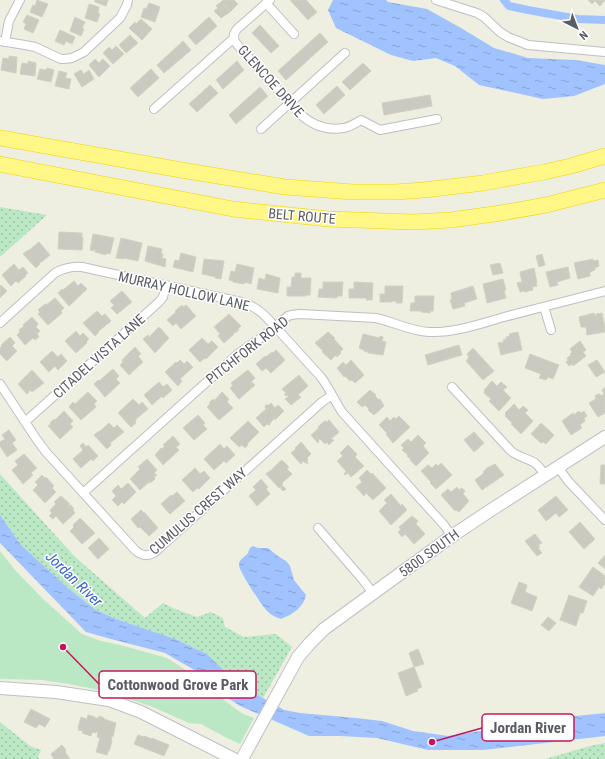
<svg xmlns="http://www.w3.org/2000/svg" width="605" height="759" font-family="'Roboto Condensed',sans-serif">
	<defs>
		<pattern id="grass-dots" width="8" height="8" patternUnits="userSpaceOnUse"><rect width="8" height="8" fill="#bbe8c4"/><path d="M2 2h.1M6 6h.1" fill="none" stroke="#9bbfa3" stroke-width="1.8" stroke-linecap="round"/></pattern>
		<pattern id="water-ripples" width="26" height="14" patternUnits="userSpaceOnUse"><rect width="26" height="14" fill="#a0c3ff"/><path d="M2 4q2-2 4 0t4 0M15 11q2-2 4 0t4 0" fill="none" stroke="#85a2d2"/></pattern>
	</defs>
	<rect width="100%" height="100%" fill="#eeeee1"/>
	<path fill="url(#grass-dots)" d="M0,207L47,215L0,257Z
		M0,474L75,557L145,618L163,603L175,609L197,617L211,612L223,618L225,627L244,637L276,634L292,647L263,698L238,684L207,654L175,639L116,619L96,610L69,589L21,545L0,515Z
		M0,722L30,746L41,750L38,757L39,759H0Z
		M605,743V759H545L590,746Z"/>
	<path fill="#bbe8c4" d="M0,551L15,570L43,599L82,634L101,641L120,645L167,658L212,687L224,700L233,707L243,714L254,718L240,744L225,737L201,724L189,723L153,707L104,691L69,684L42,680L0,679Z"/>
	<path fill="url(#water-ripples)" d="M333,0H386L388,2L427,9L461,28L494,48L528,58L576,60L605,65V84L574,96L543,99L479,85L455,66L436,58L413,61L391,55L336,28L328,10Z
		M0,515L21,545L69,589L96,610L116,619L175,639L207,654L238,684L284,710L300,713L356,718L382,721L413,731L448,736L500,728L557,718L605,713V736L483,750H428L377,738L340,736H309L240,706L225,696L215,682L165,653L111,639L86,632L0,543Z
		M253,546L258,548H268L279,557L286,561L290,566L294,580L306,595C304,607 292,615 281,619C275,617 271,615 267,611C262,606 239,571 239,565C239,559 245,557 248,553C248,552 250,548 251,547Z"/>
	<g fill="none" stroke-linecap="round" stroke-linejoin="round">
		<path stroke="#a0c3ff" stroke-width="8" d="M504,0L509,6L528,10L578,19L605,20"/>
	</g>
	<path fill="#cbcac0" stroke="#d3d1bf" d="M37,0L48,4L42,17L30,12L33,5L35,6Z
		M95,0H108L106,6L95,2Z
		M223,0H234L238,4L230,12L221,2Z
		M290,0H306L317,12L308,20Z
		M588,0H605L600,6L595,1L592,4Z
		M221,2L230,12L221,18L214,11L218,8L216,6Z
		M149,3L160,7L155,22L141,17L144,8L146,9Z
		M89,4L99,7L98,13L100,14L97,22L85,18Z
		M27,15L39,20L33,33L24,29L26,24L23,22Z
		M75,17L85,22L82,28L84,29L81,36L70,31Z
		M209,17L217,26L196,45L188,36Z
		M141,19L152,29L142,40L129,28L135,22L136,24Z
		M260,25L279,46L271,53L252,33Z
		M60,30L75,37L72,44L66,41L64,45L55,41Z
		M320,33L328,42L286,80L278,71Z
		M130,35L138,43L126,53L119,45Z
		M183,41L191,50L164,73L157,65Z
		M116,46L124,54L113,64L103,53L109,47L112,50Z
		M9,56L17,57L16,73L1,70L3,58L9,59Z
		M95,59L99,63L103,59L110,66L99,77L89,65Z
		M28,61L36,63L35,76L20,74L22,63L28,64Z
		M237,61L244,70L223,89L216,80Z
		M363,63L371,71L350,90L342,82Z
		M47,68L54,70L51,82L37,79L40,69L46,70Z
		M151,69L159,78L138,97L130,88Z
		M81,70L84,74L89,70L94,79L82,87L74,74Z
		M59,71L67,73L65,78L71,79L69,89L55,86Z
		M210,85L218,93L197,112L189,104Z
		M337,86L345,95L324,114L316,105Z
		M260,87L268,96L236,124L229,115Z
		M430,95L432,106L384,115L382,103Z
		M59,232L82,233V238H83L82,250L58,249Z
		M93,234L114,238L110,254L107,253L106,255L95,252V250L94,249L93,251L90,250Z
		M121,238L142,243L138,261L124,258L123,259L116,258Z
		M39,242L50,255L43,261L39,263L40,264L36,268L23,254L28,250V251Z
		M148,246L162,249L161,253L163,254L162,258L166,259L165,267L145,261Z
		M181,253L196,257L193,272L173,267L175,260L179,261Z
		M542,254L545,265L539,267L536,256Z
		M204,259L224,261L221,279L215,278L216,277L202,274Z
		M593,259V261L598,260L599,266L595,268V270L590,272V276L578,279L574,263Z
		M500,263L503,273L493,275L490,265Z
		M14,264L19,270L23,267L28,273L25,275L26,276L18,283L16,281L11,286L2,275Z
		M237,264L254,268L251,284L245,282L244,284L233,282V281L229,280L231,271L235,272Z
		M568,267L570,278L557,282L558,285L550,287L546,272Z
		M534,268L537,283H536L537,286L532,287L533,290L525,292L524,291L520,292L517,283L522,282L520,272Z
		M295,273H301V278H311L310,295H306V296H287V287H291L292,277H295Z
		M266,274L280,278L278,293L257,289L259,278L265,280Z
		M503,279L506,290L504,291L506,298L487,303L483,284Z
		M74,281L78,286L81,283L87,289L69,306L58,293L62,289L63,290Z
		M323,282H343L342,296H337V298L318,297L319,289H323Z
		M354,282L373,283L372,300H366L367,298H349V289H354Z
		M1,285L7,291L0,298V286Z
		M385,286H403L402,303H396V301H392V302H380V294H385Z
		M473,286L477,299L464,303L465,306L453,309L450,300L452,299L451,293Z
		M122,291L132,302L117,314L111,308L114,305L110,301Z
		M415,296H434L433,311H430V313L421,312V311H410L411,303H415Z
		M55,298L64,308L61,311L62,313L48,325L38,314L40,312L38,310L45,304L46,305Z
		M182,305L183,307L186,305L196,316L181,329L176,323L173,326L167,320L176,312L175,311Z
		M97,311L102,316L105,314L111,321L100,330L98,331L99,332L95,336L83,323Z
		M594,313L595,316L596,315V314L602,313L605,327V332L587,335L586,327H581L579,317Z
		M229,314L241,326L238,329L239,330L235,333L234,332L233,333L234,334L224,343L218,336L220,334L214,327Z
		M32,317L38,324L36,327L40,331L37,334L39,337L35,340L33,338L25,345L17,335L20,332L19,330L24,326L23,325Z
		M159,327L169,338L155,353L143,339L148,335L149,337Z
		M76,331L80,336L83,333L89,339L86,342L87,343L76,353L65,341Z
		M328,332L335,338L334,339L343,349L340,352L341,353L337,357L336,355L331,360L322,352L323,351L315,343Z
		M518,332L522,350L501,355L498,343L504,342L503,340L506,339V337L510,336L509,334Z
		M363,334L379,338L380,336L383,337L382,341L386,342L383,355L368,353V352L364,351V350L359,348Z
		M10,337L15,343L12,346L17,351L7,361L0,354V348L2,346L1,345Z
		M202,338L208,344L212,341L218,347L206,359L205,358L200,362L189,350Z
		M580,341L586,350L583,352L586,356L573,366L572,364L569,366L566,362L568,360L567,358L571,355L570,354L572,352L570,349Z
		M459,345L462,355L428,365L425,355Z
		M135,347L141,354L138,356L143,362L129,375L120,365L123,362L122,360Z
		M473,348L494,371L483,380L466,361L469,357L467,354Z
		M276,350L285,360L271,373L266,368L262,371L256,364L265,356L266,357L272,352L273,353Z
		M52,351L58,357L61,354L67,361L58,370L55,366L49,372L40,362Z
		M530,354L559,365L553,379L548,377L546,380L539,378L541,374L525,368Z
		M180,360L184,364L187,361L193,367L180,379L182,381L178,386L165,372L176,362L177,363Z
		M351,360L364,375L355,383L352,380L350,381L345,376L344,377L337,368L343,362L346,365Z
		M597,360L605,372L596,377L588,365Z
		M113,369L119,376L116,379L120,383L105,397L94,384L98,380L99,381Z
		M32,370L44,383L32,392L30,390L27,394L18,384Z
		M248,370L255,378L251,382L255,385L239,399L230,388L233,386L231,383Z
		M299,375L308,386L298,395L301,397L291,405L285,399L289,396L288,395L286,396L284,394L286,393L282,389Z
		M492,381L497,386L501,382L507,387L503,390L511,398L499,411L489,401L491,399L484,393L485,391L484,390Z
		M159,382L163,387L167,384L172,390L163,398L162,396L152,405L144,395Z
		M605,387V413L598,417L589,403L596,399L595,397L596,395L598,394H600L601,396L604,394L602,390Z
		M370,390L376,395L375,396L379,400L380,399L384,406L374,415L368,410L369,409L365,405L362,407L357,402Z
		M88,392L97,401L94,404L96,407L81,420L69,407L73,402L75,404Z
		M222,392L229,399L227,402L233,408L219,420L207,407L210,404L209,403L213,399L214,401Z
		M133,399L139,405L142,402L148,409L136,419V420L135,422L136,423L131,427L118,413Z
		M271,403L275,408L278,405L284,411L275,420L274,418L269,425L267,424L264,427L256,418L266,409L265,406L266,405H269Z
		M514,404L519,410L523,406L528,410L525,413L533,421L521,434L511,424L512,423L505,416L506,414L505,413Z
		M64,411L73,421L70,424L73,427L60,439L48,426L51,424L50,423L54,419L55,420Z
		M579,411L581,413L584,411L587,416L584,418L585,421L580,425L582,428L571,435L562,421L573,413L574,415Z
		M198,415L205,423L203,425L207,429L194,440L183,428Z
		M399,416L410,427L393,443L386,434L387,433L379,425L387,417L390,421L394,417L396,419Z
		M329,420L339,432L331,439L334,440L329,445L327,442L325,444L320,439L318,440L319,441L318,443L317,442L311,435L319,428L318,427L321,424L325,421L327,422Z
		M248,421L259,432L247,444L248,445L245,448L242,445L239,447L230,438Z
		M109,423L114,428L117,425L124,432L110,443L111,445L107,449L94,435L99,431V432Z
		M541,423L554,435L546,444L543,442L541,443L531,434Z
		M9,430L16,440L12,443L17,450L7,457L0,446V442L5,439L2,435Z
		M474,432L484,443L474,452L464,440Z
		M418,435L426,443L423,446L429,453L416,466L410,460L411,459L410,458H409L407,456L408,455L402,450L404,448L401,445L408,439L411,442Z
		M173,436L180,444L176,447L179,450L163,465L155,455L161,448L162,449L165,446L163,445Z
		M301,442L311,454L307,458L308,460L307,461L308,463L307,464L306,462L305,463L303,461L301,464L291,453L296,449L295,448Z
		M83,443L86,447L88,445L98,456L93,461L91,459L81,468L73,459L83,450L80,446Z
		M220,444L224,449L227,446L235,455L226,463L224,461L214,470L204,459Z
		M348,445L357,454L355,457L364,466L351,477L348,473L345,475L344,474L346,471L337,461L343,456L340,453Z
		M24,454L37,468L31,473L33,475L23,484L12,470L18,465L15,461Z
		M147,459L157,470L154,473L157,475L154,477L155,479L150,483L149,482L140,490L130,479L140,469L138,467Z
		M282,460L289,467L287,469L292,474L282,483L283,484L282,485V487L283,486L286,489L283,491L281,489V487H280L279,488L266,474L271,470V471L274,467Z
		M441,463L452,475L436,489L430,483L431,482L421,471L428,465L432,468L436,464L438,466Z
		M495,464L504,475L482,490L475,480L484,473L483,472L487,468Z
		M601,465H605V484H600Z
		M195,468L200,474L204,471L210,478L199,489L197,488L193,492L182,480Z
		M367,470L371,474L372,473L386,488L373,500L366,493L364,496L356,487L362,482L359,478Z
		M42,475L45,478L46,477L54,486L52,488L56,492L45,503L33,490L38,485L35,482Z
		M261,479L268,487L266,489L270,494L257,506L249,496L256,490L253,487Z
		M128,483L136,492L124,504L122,502L118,506L112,500L116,496L112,491L118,485L121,489Z
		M457,487L459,490L462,488L465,491L463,494L469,501L459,512L456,510L455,511L441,495L448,489L451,492Z
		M177,492L185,501L170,514L161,504L171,495L172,496Z
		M391,494L401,506L402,504L407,510L391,525L379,511L387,503L384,500Z
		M61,496L70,504L68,505L69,506L71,505L74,509L73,510L75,513L63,524L56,516L53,519L49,516L52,513L50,510L56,504L54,502Z
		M556,496L568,510L559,517L556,513L546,521L538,510Z
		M141,510L144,513V512L158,528L149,536L140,527L138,528L131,519Z
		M412,516L418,521L416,524L425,534L414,544L405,534L402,537L398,532L401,530L399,527Z
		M80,518L95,533L82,544L70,531L74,527L73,525Z
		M580,522L595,539L584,549L569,532Z
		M535,534L542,543L538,545L540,547L538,548L542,553L537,556L525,541Z
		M99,538L109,549L98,559L88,548Z
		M605,555V569L598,563Z
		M593,567L605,576V579L604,581L605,582V584L601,589L599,587L593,596L579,587Z
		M519,582L527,585L525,592L537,597L532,611L511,603Z
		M569,595L587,601L583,613H580L576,626L560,620Z
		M548,617L556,623L549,631L541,625Z
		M418,649L424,664L414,667L422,687L417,689L418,691L406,696L398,673L414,667L409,653Z
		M31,709L50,719L45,727L39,724L36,728L24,722Z
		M88,715L95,717V718H98L99,716L104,718V719L116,723L113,737L112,736L111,741H112L109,751H108L107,755L96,752L100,738L97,737L98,732L96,731V733L92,732L91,736L82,733L83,731L78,730L79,729L78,728L81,717L87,719Z
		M138,735L144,737V736L152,739V738L169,745L164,756L134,744Z
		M62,745L66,750L65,752L70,759H54L51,754Z"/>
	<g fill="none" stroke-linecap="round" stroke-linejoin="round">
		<g stroke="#bebfc6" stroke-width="10">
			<path id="street" d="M270,0L237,29C230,38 235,42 242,50L300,114C312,125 326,131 344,128C350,127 356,123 361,120L380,130L437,119
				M436,0L477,13L484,17L500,32L508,37L528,45L605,52
				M266,3L294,34
				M0,41L25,45L35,47L61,59H64L72,58L84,52L120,18L127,5L128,0
				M5,42L9,21L20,0
				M154,109L234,38
				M261,129L345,53
				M544,307L551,330
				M0,323L55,273C64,268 71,266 82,267L241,302C253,305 261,311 269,320L320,376C329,387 334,400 342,412L444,525L452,536
				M0,384L37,440L46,452L135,550C142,556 148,557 155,552L322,402L332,395
				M452,387L511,451C518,457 527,458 535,463C539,466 542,471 545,475
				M25,422L159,302L163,297L166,285
				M558,467L568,481L605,520
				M83,493L239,353L262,337L288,316L291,315L300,314L376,318C394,322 410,331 429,332C454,333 480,324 504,317C538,308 571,300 605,291
				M318,528L363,580L373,593"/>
		</g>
		<g stroke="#bec0c8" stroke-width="14">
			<path id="secondary" d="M0,688L56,692L109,700L141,712L234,759
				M242,759L298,657L310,643L324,629L452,536L491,510L605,437"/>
		</g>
		<g stroke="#efd400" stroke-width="16">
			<path id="highway" d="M0,138L187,171L285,187L354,192H395L424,190L483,183L544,172L571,166L605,156
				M0,164L233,209L328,219L413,222L451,220L501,213L546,205L605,190"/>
		</g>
		<use href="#street" stroke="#fff" stroke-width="8"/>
		<use href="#secondary" stroke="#fff" stroke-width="12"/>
		<use href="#highway" stroke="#fff887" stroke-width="15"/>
	</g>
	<g text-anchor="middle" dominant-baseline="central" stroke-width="3" stroke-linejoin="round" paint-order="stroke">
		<g font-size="14" fill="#5a5c64" stroke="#fff">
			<text transform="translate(271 81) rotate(48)">GLENCOE DRIVE</text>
			<text transform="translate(302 216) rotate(5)">BELT ROUTE</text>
			<text transform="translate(184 291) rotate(13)">MURRAY HOLLOW LANE</text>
			<text transform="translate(247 350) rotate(-38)">PITCHFORK ROAD</text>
			<text transform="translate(99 356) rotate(-42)">CITADEL VISTA LANE</text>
			<text transform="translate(198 511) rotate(-41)">CUMULUS CREST WAY</text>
			<text transform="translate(429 553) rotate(-36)">5800 SOUTH</text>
		</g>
		<g font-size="15" font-style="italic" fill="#3964cc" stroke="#fff">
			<text transform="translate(74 579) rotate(44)">Jordan River</text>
		</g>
	</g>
	<path fill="none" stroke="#c2185b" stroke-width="1.5" d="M63 647L99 684M432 742L482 728"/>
	<g fill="#c2185b" stroke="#fff" stroke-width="1.5">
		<circle cx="63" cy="647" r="4"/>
		<circle cx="432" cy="742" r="4"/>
	</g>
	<g fill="#fff" stroke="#c2185b" stroke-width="1.5">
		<rect x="99" y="671" width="157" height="27" rx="4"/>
		<rect x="482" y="714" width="92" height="27" rx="4"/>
	</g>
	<g font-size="15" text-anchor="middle" font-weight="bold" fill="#5a5c64">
		<text x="178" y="690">Cottonwood Grove Park</text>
		<text x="528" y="733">Jordan River</text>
	</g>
	<g transform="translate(577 28) rotate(138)" stroke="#ffffff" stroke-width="3" paint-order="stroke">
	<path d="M0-3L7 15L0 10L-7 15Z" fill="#5a5c64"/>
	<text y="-6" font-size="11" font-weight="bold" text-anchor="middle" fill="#5a5c64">N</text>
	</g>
</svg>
